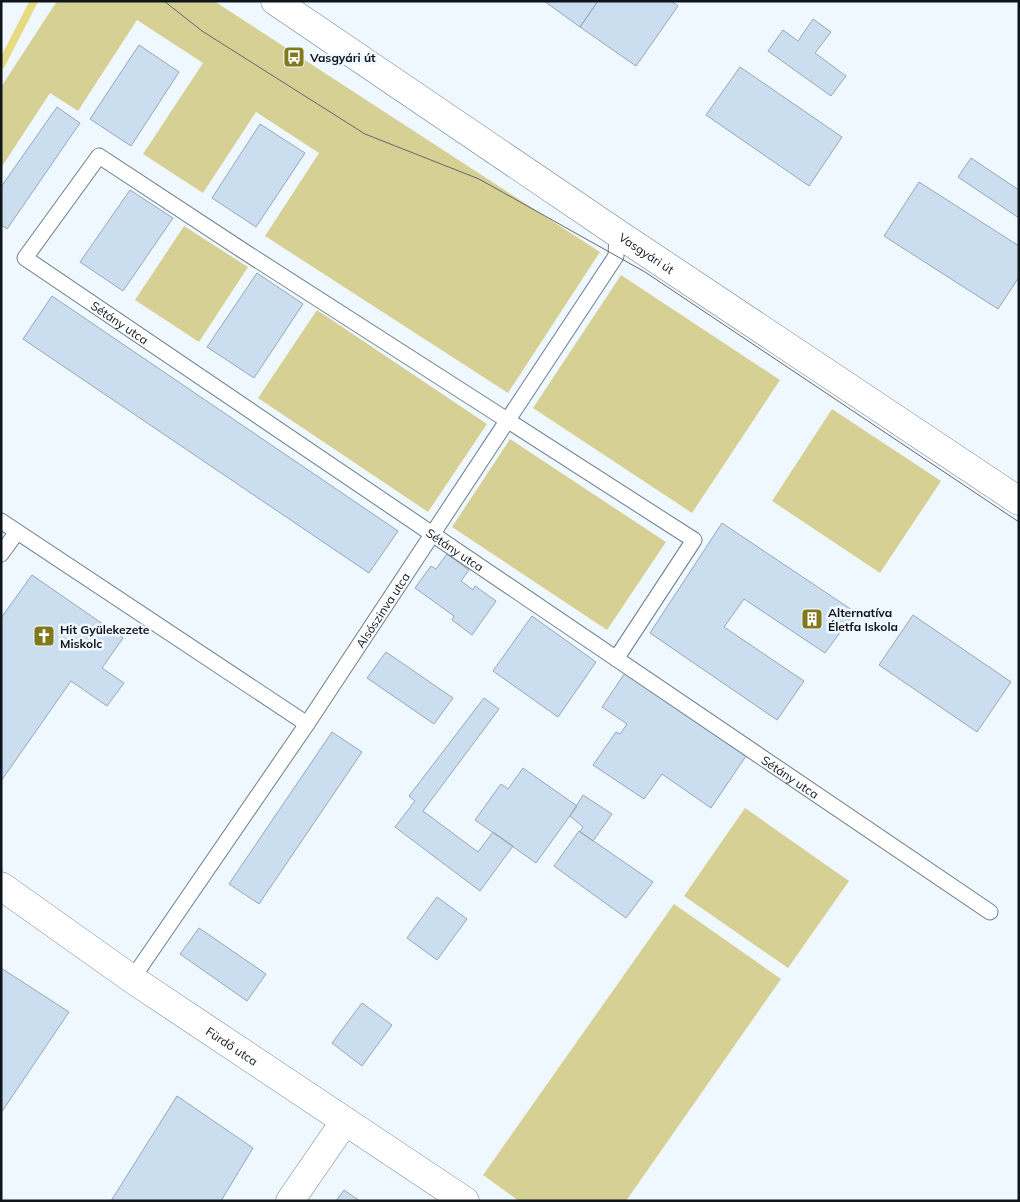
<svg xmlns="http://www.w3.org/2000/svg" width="1020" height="1202" font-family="Mulish,sans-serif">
	<rect width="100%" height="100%" fill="#f0f8ff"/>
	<path fill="#d7d095" d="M57,1H214L600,252L508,393L265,236L319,153L256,112L203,193L143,154L203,63L137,20L78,111L50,93L1,168V87Z
		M184,226L248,267L199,342L135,300Z
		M621,275L780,380L692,513L533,408Z
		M317,310L487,424L428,512L258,398Z
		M832,409L941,481L880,573L772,501Z
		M510,439L666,542L607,630L452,527Z
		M745,808L849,881L788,968L684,896Z
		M674,904L781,979L626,1201H519L483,1175Z"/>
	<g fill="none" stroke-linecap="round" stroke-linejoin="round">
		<path stroke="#e6db83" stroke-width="8" d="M1,65L34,1"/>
	</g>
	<path fill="#cbdeef" stroke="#95a7b8" d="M544,1H598L580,27Z
		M598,1H671L678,6L636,66L580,27Z
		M813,19L831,32L815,53L846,76L831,96L768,51L783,30L798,41Z
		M139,45L179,72L131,146L90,119Z
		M740,67L842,137L809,186L706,115Z
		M57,107L80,123L7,229L1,225V187Z
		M260,124L305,153L256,227L212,198Z
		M971,158L1019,190V218L958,177Z
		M919,182L1019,246V277L998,309L884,236Z
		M130,190L173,218L123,291L80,262Z
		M257,273L303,304L254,378L207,347Z
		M52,296L398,531L369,573L23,339Z
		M722,523L855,612L825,653L744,599L724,627L804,681L777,720L650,633Z
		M447,554L469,570L461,581L473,590L475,586L496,601L472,635L452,620L454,616L415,588L431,566L436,569Z
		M32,575L123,638L102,668L124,683L107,706L71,681L1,781V618Z
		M913,615L1011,682L977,732L879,665Z
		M532,616L596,662L558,717L493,671Z
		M386,652L453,698L434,724L367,678Z
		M625,673L746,756L711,808L662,774L644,799L593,765L616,732L620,734L627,724L602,707Z
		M484,698L499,709L423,811L478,852L493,832L513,846L480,891L395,827L415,801L409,796Z
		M332,732L362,752L259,904L229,884Z
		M523,768L577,806L536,863L475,820L501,784L508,789Z
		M583,795L612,814L593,841L580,832L583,827L570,816Z
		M579,831L653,882L626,918L554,866Z
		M437,897L467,919L437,960L407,938Z
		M199,928L266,974L247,1001L180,954Z
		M1,968L69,1012L1,1113Z
		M362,1003L392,1025L362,1066L332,1043Z
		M177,1096L253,1148L221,1201H111Z
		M344,1190L360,1201H336Z"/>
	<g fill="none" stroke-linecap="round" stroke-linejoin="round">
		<g stroke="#6c7d8c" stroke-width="17">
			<g id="lane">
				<path d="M1,521L307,724"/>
				<path d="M1,554L17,532"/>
				<path id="s1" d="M616,659L694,540L245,252L99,156L25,258L990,912"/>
				<path id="s2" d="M132,979L307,724L616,256L617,233"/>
			</g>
		</g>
		<g stroke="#6c7d8c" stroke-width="29">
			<g id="street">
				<path id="s3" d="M1,886L132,979L465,1201"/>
				<path d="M290,1201L345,1121"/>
			</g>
		</g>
		<g stroke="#6c7d8c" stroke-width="29">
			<g id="secondary">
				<path id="s4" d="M275,1L617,233L1019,501"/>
			</g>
		</g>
		<use href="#lane" stroke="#fff" stroke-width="15"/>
		<use href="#street" stroke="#fff" stroke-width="28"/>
		<use href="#secondary" stroke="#fff" stroke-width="28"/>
		<path stroke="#61686e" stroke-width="1" d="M164,1L202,31L365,134L479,179L645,272L1019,522"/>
	</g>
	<defs>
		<g id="bus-square" transform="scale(1.125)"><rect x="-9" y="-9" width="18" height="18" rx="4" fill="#82781c" stroke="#f0f8ff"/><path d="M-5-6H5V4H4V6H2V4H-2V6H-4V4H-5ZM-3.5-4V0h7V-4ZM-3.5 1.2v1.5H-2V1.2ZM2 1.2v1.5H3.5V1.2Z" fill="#fff"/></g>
		<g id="building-square" transform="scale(1.125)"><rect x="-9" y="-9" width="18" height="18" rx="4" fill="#82781c" stroke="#f0f8ff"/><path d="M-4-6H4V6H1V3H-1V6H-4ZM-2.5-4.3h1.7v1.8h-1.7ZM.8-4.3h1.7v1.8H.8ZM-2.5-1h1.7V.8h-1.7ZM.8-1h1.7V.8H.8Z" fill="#fff"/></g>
		<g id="church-square" transform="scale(1.125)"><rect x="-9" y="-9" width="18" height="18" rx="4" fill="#82781c" stroke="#f0f8ff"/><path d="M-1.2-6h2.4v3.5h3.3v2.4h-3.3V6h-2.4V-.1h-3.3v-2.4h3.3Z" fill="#fff"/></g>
	</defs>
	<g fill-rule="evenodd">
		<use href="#bus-square" x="294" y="57"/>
		<use href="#building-square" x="812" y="619"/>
		<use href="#church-square" x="44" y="636"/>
	</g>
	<g text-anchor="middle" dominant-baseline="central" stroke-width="5" stroke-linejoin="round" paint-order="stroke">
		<g font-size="12" font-weight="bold" fill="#0e151b" stroke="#f0f8ff" text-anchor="start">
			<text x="310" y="57">Vasgyári út</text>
			<text x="828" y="612">Alternatíva<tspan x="828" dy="14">Életfa Iskola</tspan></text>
			<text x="60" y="629">Hit Gyülekezete<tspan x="60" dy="14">Miskolc</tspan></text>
		</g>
		<g font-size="12" fill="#0e151b" stroke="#f0f8ff">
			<text stroke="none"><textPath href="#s4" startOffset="449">Vasgyári út</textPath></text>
			<text stroke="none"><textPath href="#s1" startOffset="1091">Sétány utca</textPath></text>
			<text stroke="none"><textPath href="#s1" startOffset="1496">Sétány utca</textPath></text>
			<text stroke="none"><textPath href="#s2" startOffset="446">Alsószinva utca</textPath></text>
			<text stroke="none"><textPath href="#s1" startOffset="1901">Sétány utca</textPath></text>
			<text stroke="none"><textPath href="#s3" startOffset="281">Fürdő utca</textPath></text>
		</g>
	</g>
	<rect width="1020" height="1202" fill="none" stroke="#0e151b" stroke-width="5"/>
</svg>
